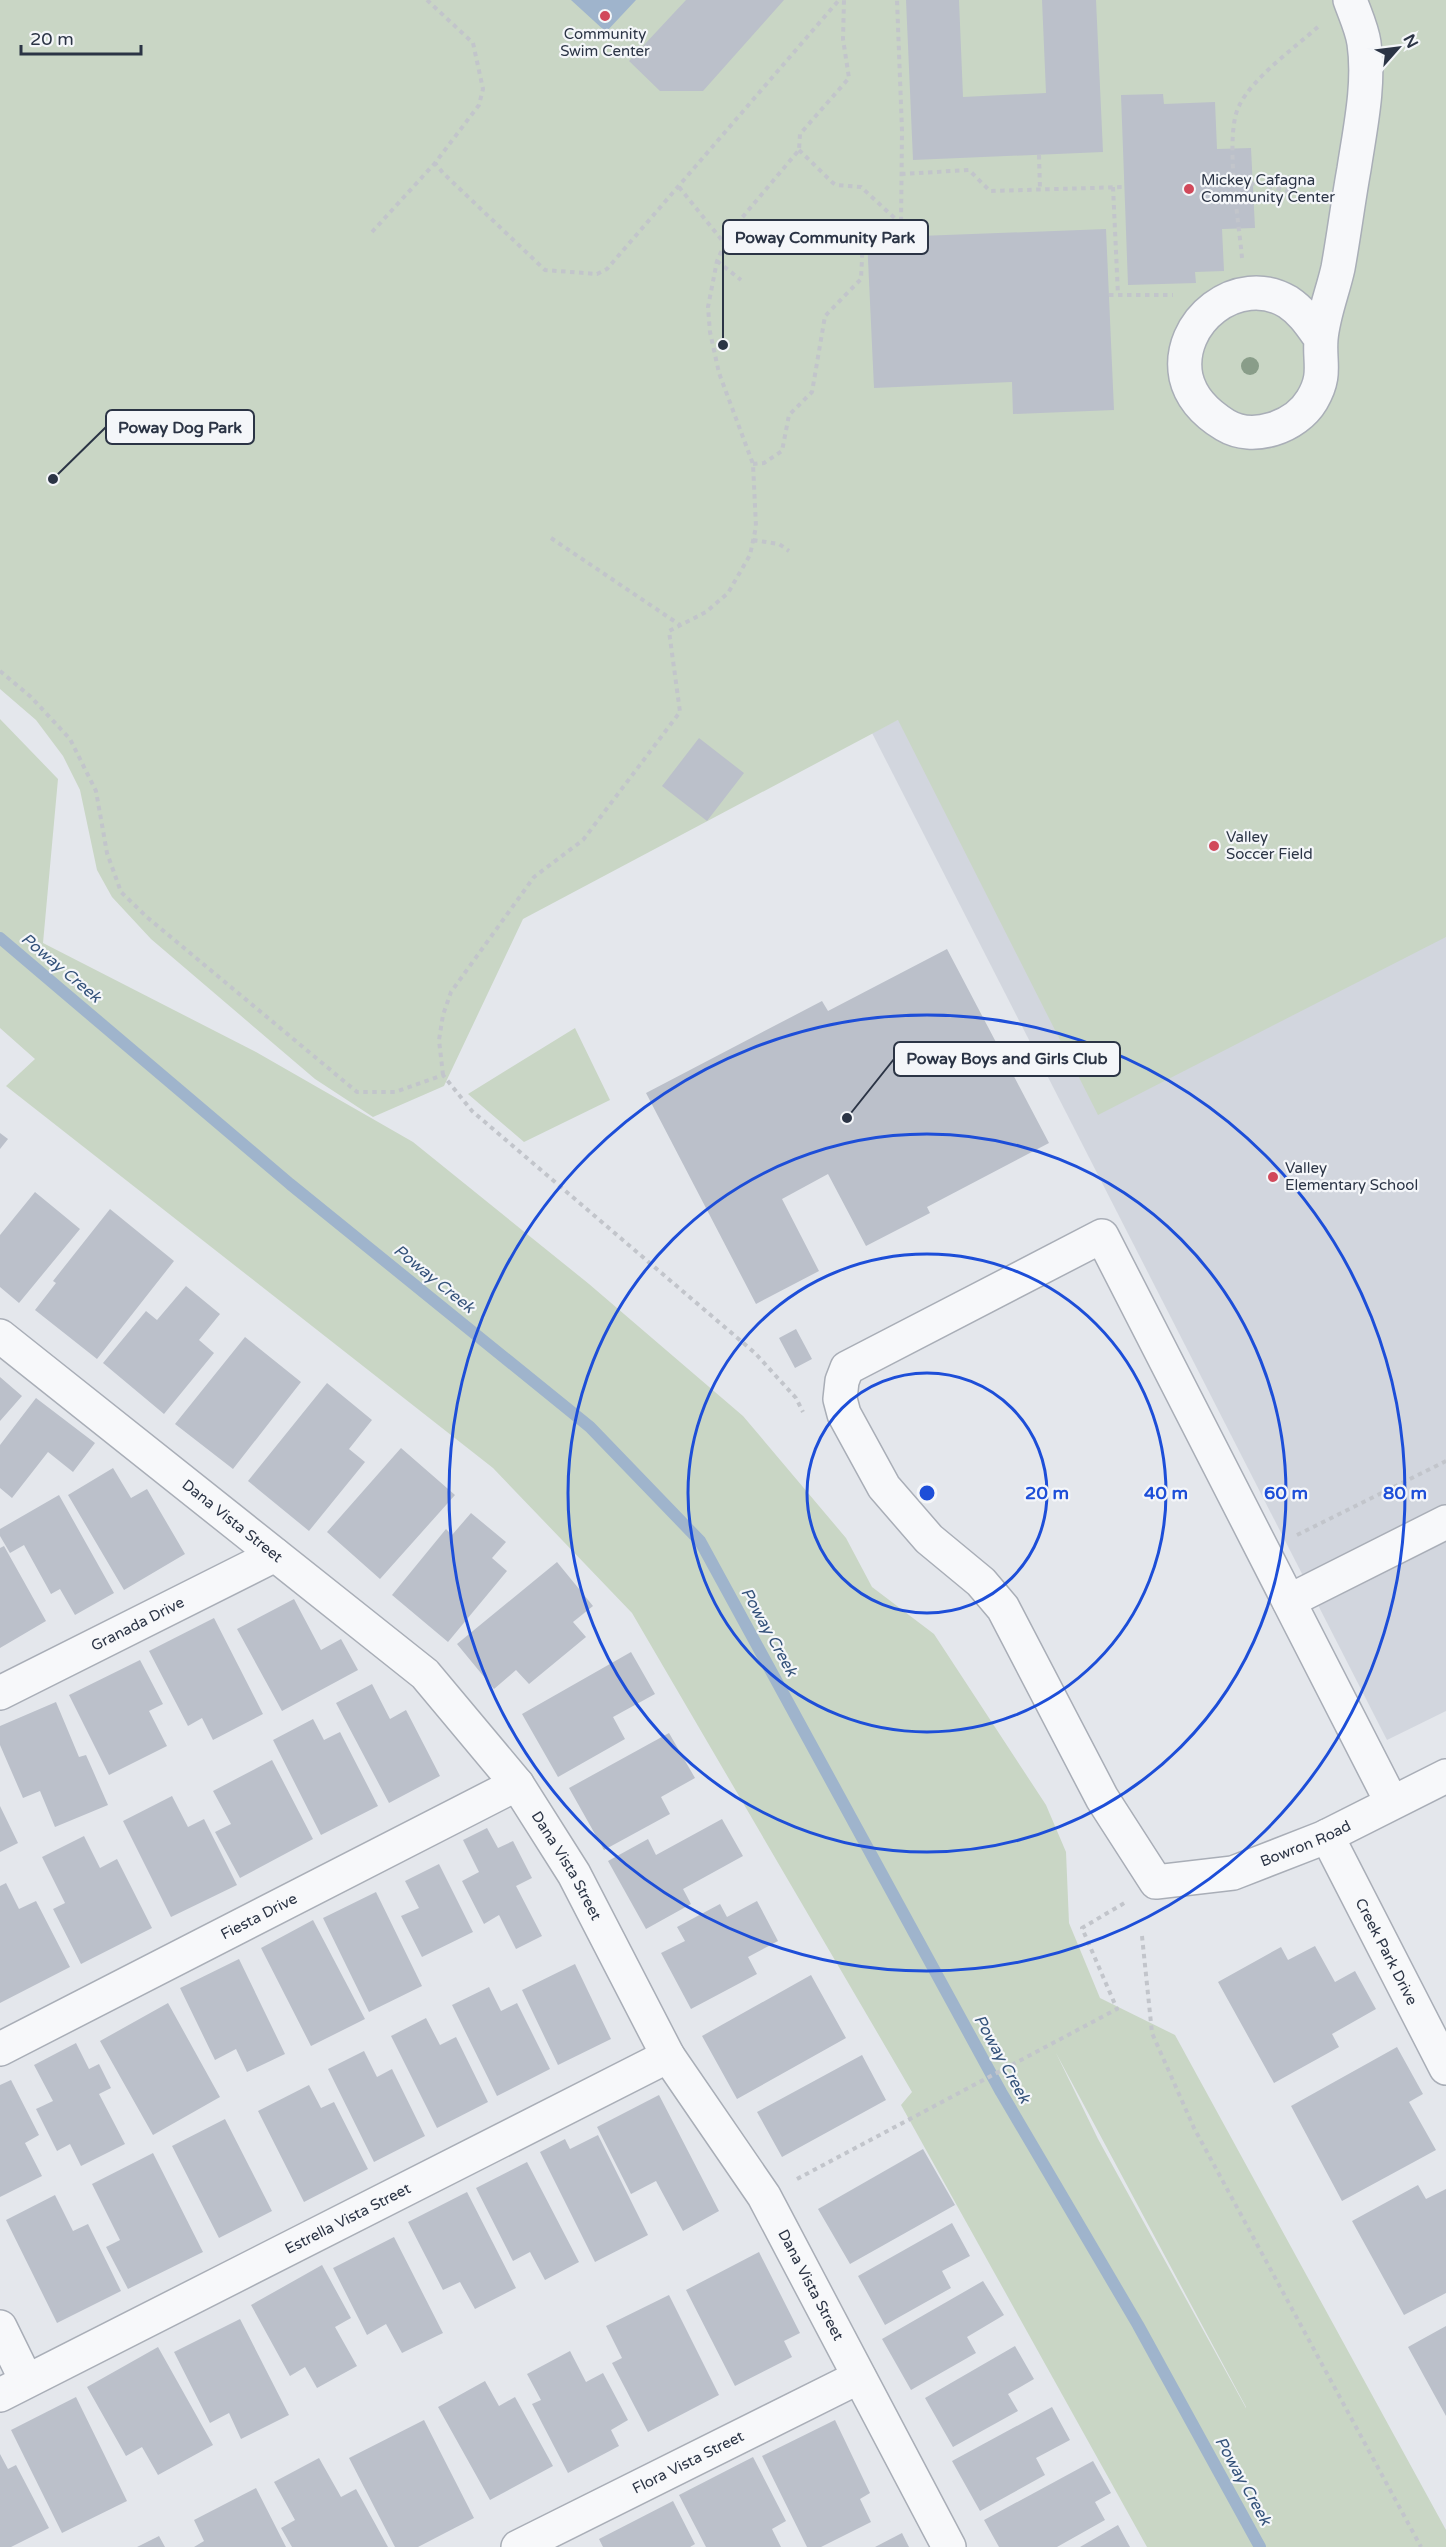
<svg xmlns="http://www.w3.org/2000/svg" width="1446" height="2547" font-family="'Varela Round',sans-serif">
	<rect width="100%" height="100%" fill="#e4e7ec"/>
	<path fill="#d2d6de" d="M1446,443V1711L1387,1740L872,733Z"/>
	<path fill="#c9d6c5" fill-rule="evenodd" d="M0,0H1446V937L1098,1115L898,720L523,919L444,1086L373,1117L315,1079L151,939L112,897L97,870L80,790L63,756L36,720L0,689Z
		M0,719L58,779L43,943L256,1052L413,1142L589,1284L743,1416L846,1538L872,1587L934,1634L1046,1805L1066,1852L1069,1923L1100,1998L1175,2035L1446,2530V2547H1147L901,2105L912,2092L632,1613L493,1468L6,1086L35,1059L0,1028ZM1056,2053L1246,2407V2408L1098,2139Z
		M575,1028L610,1100L524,1142L468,1094Z"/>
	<path fill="#9fb4cc" d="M571,0H636L606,32Z"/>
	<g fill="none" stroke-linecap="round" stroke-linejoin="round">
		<path stroke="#9fb4cc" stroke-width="12" d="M0,938L290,1184L590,1427L700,1541L1001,2092L1138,2325L1260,2547"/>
	</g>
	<path fill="#bbc0ca" d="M686,0H784L703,91H660L629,61Z
		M906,0H959L963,97L1046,93L1042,0H1096L1103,152L913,160Z
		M1163,94L1164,104L1215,102L1217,149L1251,148L1255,228L1222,229L1224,271L1195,272L1196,283L1128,285L1121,95Z
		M1106,229L1114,410L1013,414L1012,382L874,388L867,238Z
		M699,738L744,773L707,821L662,786Z
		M947,949L1049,1143L927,1207L930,1213L866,1246L828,1174L782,1199L819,1271L756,1304L646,1093L822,1001L828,1011Z
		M0,1133L8,1139L0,1149Z
		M35,1192L80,1229L19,1303L0,1287V1235Z
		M110,1209L174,1261L97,1359L35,1310L56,1283L53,1281Z
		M186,1286L220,1314L199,1340L214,1353L164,1414L103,1363L146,1311L157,1320Z
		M796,1329L812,1359L795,1368L779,1338Z
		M245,1337L301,1382L233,1469L175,1424Z
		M0,1377L22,1396L0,1421Z
		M327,1383L372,1420L349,1449L365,1462L309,1531L248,1481Z
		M36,1398L95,1443L73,1472L48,1452L12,1498L0,1488V1445Z
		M401,1448L455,1495L380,1579L327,1532Z
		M113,1468L131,1498L147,1489L185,1554L124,1590L68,1495Z
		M59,1495L114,1593L75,1615L60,1589L51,1594L24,1545L10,1553L0,1536V1529Z
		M471,1513L506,1542L492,1558L507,1571L448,1642L392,1595L446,1529L452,1535Z
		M4,1546L46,1621L0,1648V1548Z
		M557,1562L593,1606L573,1622L586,1637L529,1684L516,1670L494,1689L457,1644Z
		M294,1599L321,1650L341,1639L358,1670L282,1711L237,1629Z
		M214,1618L263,1714L213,1740L202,1718L188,1726L149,1651Z
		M631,1652L655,1694L613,1717L625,1739L558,1777L522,1714Z
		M140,1660L163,1704L149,1711L167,1746L109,1775L69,1695Z
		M372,1684L390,1719L406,1710L440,1776L389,1803L336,1703Z
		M56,1702L79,1757L86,1755L108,1805L55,1827L40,1791L23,1798L0,1745V1726Z
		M313,1719L324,1740L340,1732L378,1806L321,1835L273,1740Z
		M669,1733L695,1778L661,1797L670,1814L604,1850L569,1788Z
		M272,1760L313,1839L240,1878L215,1832L231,1824L213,1791Z
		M172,1796L188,1827L204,1819L237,1885L171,1917L123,1821Z
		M0,1806L18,1843L0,1852Z
		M722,1819L743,1856L683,1889L691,1904L646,1929L608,1861L648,1839L656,1855Z
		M487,1828L498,1848L513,1841L532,1878L516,1886L542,1936L516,1949L499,1915L484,1924L462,1881L479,1872L463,1840Z
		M84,1836L100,1868L117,1859L152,1928L81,1964L53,1909L65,1903L42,1857Z
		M439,1864L473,1932L422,1957L401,1916L419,1908L405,1881Z
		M6,1883L19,1909L36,1901L70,1967L0,2003V1886Z
		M376,1892L422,1986L369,2012L323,1918Z
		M757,1901L778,1941L748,1957L757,1974L691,2009L661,1953L685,1941L677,1927L720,1904L727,1917Z
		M313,1920L365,2019L311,2046L261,1948Z
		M1315,1946L1335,1982L1355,1971L1376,2009L1332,2034L1339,2047L1274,2083L1218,1982L1281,1947L1288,1960Z
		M239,1959L285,2054L247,2072L236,2049L215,2060L180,1988Z
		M575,1964L611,2039L558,2065L522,1990Z
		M811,1975L846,2038L737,2099L702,2036Z
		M489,1987L501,2011L517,2003L550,2069L497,2096L452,2005Z
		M168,2003L220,2097L153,2135L100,2041Z
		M426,2018L440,2045L456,2037L488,2102L437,2128L391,2036Z
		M76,2043L89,2069L99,2064L111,2088L99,2094L125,2144L81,2166L70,2144L57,2151L36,2109L53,2101L34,2065Z
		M1397,2047L1423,2094L1409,2102L1436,2150L1342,2201L1291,2106Z
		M364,2051L377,2077L392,2069L425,2136L374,2162L328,2069Z
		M862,2055L886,2100L782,2157L757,2112Z
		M11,2080L39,2135L25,2143L42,2176L0,2197V2085Z
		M309,2085L321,2108L334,2102L368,2169L304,2202L258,2111Z
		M659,2095L719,2211L683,2231L656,2181L631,2194L597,2127Z
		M225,2119L272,2211L219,2238L172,2146Z
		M598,2135L648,2235L595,2262L540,2152L565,2139L570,2149Z
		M923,2149L955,2205L850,2264L818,2209Z
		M153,2153L203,2252L128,2289L106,2247L120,2240L92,2184Z
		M527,2162L579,2262L545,2280L530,2252L513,2261L476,2188Z
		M1418,2185L1426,2199L1446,2189V2293L1404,2315L1352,2221Z
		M467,2192L516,2288L475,2309L460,2282L443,2290L408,2222Z
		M55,2195L73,2231L88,2224L121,2291L57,2323L6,2220Z
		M952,2223L970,2256L942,2271L951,2288L885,2325L858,2276Z
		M394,2237L443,2333L402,2353L386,2324L367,2335L333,2268Z
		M759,2252L800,2333L784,2341L792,2357L735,2386L686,2290Z
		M322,2265L351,2318L335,2327L357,2366L317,2388L305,2367L290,2376L251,2305Z
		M983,2281L1004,2315L967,2337L976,2353L911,2390L882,2339Z
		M669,2295L719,2395L648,2432L612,2363L622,2358L606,2326Z
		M240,2319L289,2415L241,2439L229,2413L210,2423L174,2352Z
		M1446,2326V2416L1408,2347Z
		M1015,2346L1034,2379L1008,2394L1018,2411L953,2447L925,2398Z
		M158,2347L213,2445L158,2475L142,2447L126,2456L87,2387Z
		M570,2351L586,2382L603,2373L628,2420L611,2430L619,2446L568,2473L532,2404L541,2400L527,2374Z
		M485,2381L499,2406L515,2397L553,2466L490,2500L438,2407Z
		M76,2397L127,2501L62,2533L11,2430Z
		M1052,2407L1070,2440L1036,2458L1045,2475L980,2511L952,2461Z
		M424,2420L474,2518L418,2547H395L349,2458Z
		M835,2420L870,2493L860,2499L871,2522L821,2547H807L762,2456Z
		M0,2454L8,2469L16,2465L49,2528L11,2547H0Z
		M753,2457L786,2521L772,2529L781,2547H706L679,2495Z
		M319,2458L341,2497L356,2489L388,2547H292L281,2528L295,2520L274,2482Z
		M1093,2461L1111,2493L1095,2502L1105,2520L1057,2547H999L984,2520Z
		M256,2488L286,2547H194L204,2541L194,2520Z
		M673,2501L695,2544L690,2547H603L599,2539Z
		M1118,2525L1130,2547H1080Z
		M902,2533L909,2547H875Z
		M159,2536L165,2547H137Z"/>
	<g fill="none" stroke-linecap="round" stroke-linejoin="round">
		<g stroke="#a9aeb7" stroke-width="36">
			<g id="minor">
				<path d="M1321,339C1311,325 1303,312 1288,302C1238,272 1175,322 1186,377C1191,399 1207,414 1225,425C1253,442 1296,427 1312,400C1327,375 1319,363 1321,339C1323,315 1333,291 1338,268C1344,235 1348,202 1354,169C1360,129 1370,84 1364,43C1362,29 1355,14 1350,0"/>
				<path id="s1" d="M0,1336L425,1674L517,1784L574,1874L668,2056L764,2196L949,2547"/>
				<path d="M1289,1601L1446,1522"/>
				<path id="s2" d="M0,1693L275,1555"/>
				<path id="s3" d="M1392,1803L1102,1236L847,1368L842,1381L840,1399L844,1414L884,1487L929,1539L981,1582L1003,1608L1102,1798L1156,1882L1233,1873L1323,1838L1446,1776"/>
				<path id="s4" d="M1327,1836L1446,2068"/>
				<path id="s5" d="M0,2049L517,1784"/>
				<path d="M0,2327L26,2380"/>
				<path id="s6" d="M0,2395L668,2056"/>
				<path id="s7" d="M518,2547L859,2377"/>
			</g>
		</g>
		<path stroke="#c2c5cb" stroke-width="4" stroke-dasharray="4.5 4.5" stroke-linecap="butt" d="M427,0L473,43L483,89L479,105L435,163L443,173L545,270L597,274L607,269L839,0
			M799,150L833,183L836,185L861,187L901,224
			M1039,155L1040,189
			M901,174L969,170L990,191L1124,187
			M1223,183L1259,184L1313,197
			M679,187L725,244
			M1113,187L1118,295
			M372,232L435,163
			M1242,258C1239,222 1224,136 1239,106C1253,77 1296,47 1320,25
			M717,261L741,280
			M1109,295H1173
			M753,464L764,463L782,451L789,415L812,392L825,316L861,279L863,238L901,224L902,131L897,0
			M551,538L680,625
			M753,540L779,544L789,551
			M0,671L31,697L70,739L96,791L107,853L121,892L148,918L357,1092H395L443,1075L472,1111L755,1353L796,1398L803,1412
			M443,1075L439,1040L443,1015L451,992L534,877L583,840L680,712L669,631L706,612L728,593L750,555L756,527L753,464L719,373L710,332L708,307L717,261L730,232L799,150L800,134L849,78L843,39L844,0
			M1297,1535L1446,1461
			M1142,1936L1152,2033L1194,2128L1421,2547
			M797,2179L1117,2009L1082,1928L1126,1902"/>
		<use href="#minor" stroke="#f7f8fa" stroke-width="33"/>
	</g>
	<circle fill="#899d89" cx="1250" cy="366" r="9"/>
	<g fill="none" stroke="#1d4ed8" stroke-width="3">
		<circle cx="927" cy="1493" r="120"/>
		<circle cx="927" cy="1493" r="239"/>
		<circle cx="927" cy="1493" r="359"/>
		<circle cx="927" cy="1493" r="478"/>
	</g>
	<g fill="#d1495b" stroke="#f4f6f9" stroke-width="2">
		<circle cx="605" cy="16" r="6"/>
		<circle cx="1189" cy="189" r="6"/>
		<circle cx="1214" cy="846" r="6"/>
		<circle cx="1273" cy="1177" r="6"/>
	</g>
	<g text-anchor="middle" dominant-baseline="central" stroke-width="4.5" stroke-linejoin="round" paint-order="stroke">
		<g font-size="15" fill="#2b3445" stroke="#f4f6f9" text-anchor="start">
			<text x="605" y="34" text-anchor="middle">Community<tspan x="605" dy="17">Swim Center</tspan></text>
			<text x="1201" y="180">Mickey Cafagna<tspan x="1201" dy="17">Community Center</tspan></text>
			<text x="1226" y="837">Valley<tspan x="1226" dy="17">Soccer Field</tspan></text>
			<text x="1285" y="1168">Valley<tspan x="1285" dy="17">Elementary School</tspan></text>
		</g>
		<g font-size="15" fill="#2b3445" stroke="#f4f6f9">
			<text stroke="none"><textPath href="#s1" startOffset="297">Dana Vista Street</textPath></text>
			<text stroke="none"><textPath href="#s2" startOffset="154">Granada Drive</textPath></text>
			<text stroke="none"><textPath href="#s3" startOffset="1695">Bowron Road</textPath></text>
			<text stroke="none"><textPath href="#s1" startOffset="782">Dana Vista Street</textPath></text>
			<text stroke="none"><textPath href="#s5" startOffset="291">Fiesta Drive</textPath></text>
			<text stroke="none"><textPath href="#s4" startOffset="130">Creek Park Drive</textPath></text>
			<text stroke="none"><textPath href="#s6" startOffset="390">Estrella Vista Street</textPath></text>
			<text stroke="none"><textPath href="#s1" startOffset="1268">Dana Vista Street</textPath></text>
			<text stroke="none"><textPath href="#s7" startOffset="190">Flora Vista Street</textPath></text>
		</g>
		<g font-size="16" font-style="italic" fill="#34527a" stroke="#f4f6f9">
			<text transform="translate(61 968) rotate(40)">Poway Creek</text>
			<text transform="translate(434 1279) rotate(39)">Poway Creek</text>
			<text transform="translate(769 1632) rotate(61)">Poway Creek</text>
			<text transform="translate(1002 2059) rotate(61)">Poway Creek</text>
			<text transform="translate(1243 2481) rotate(61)">Poway Creek</text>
		</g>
	</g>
	<circle cx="927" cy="1493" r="9" fill="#1d4ed8" stroke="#f4f6f9" stroke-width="3"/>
	<g font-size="18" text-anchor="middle" font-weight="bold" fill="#1d4ed8" stroke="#f4f6f9" stroke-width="4.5" stroke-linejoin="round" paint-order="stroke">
		<text x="1047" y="1499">20 m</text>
		<text x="1166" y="1499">40 m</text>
		<text x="1286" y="1499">60 m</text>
		<text x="1405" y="1499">80 m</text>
	</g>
	<path fill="none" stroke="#2b3445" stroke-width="2" d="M723 345L723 237M53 479L106 427M847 1118L894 1059"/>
	<g fill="#2b3445" stroke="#f4f6f9" stroke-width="2">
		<circle cx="723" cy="345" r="6"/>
		<circle cx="53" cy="479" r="6"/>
		<circle cx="847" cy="1118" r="6"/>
	</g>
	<g fill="#f4f6f9" stroke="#2b3445" stroke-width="2">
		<rect x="723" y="220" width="205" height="34" rx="6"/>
		<rect x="106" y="410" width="148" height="34" rx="6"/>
		<rect x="894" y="1042" width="226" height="34" rx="6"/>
	</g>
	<g font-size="16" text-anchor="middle" font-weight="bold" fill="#2b3445">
		<text x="825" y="243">Poway Community Park</text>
		<text x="180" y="433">Poway Dog Park</text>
		<text x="1007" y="1064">Poway Boys and Girls Club</text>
	</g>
	<g transform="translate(1398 48) rotate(62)" stroke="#f4f6f9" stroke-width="4.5" paint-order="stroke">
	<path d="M0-4.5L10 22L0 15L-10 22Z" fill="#2b3445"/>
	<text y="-9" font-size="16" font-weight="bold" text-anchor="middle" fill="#2b3445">N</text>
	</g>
	<path d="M21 45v9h120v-9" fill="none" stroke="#2b3445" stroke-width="3"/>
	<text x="30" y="45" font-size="18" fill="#2b3445" stroke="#f4f6f9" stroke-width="4.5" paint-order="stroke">20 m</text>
</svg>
